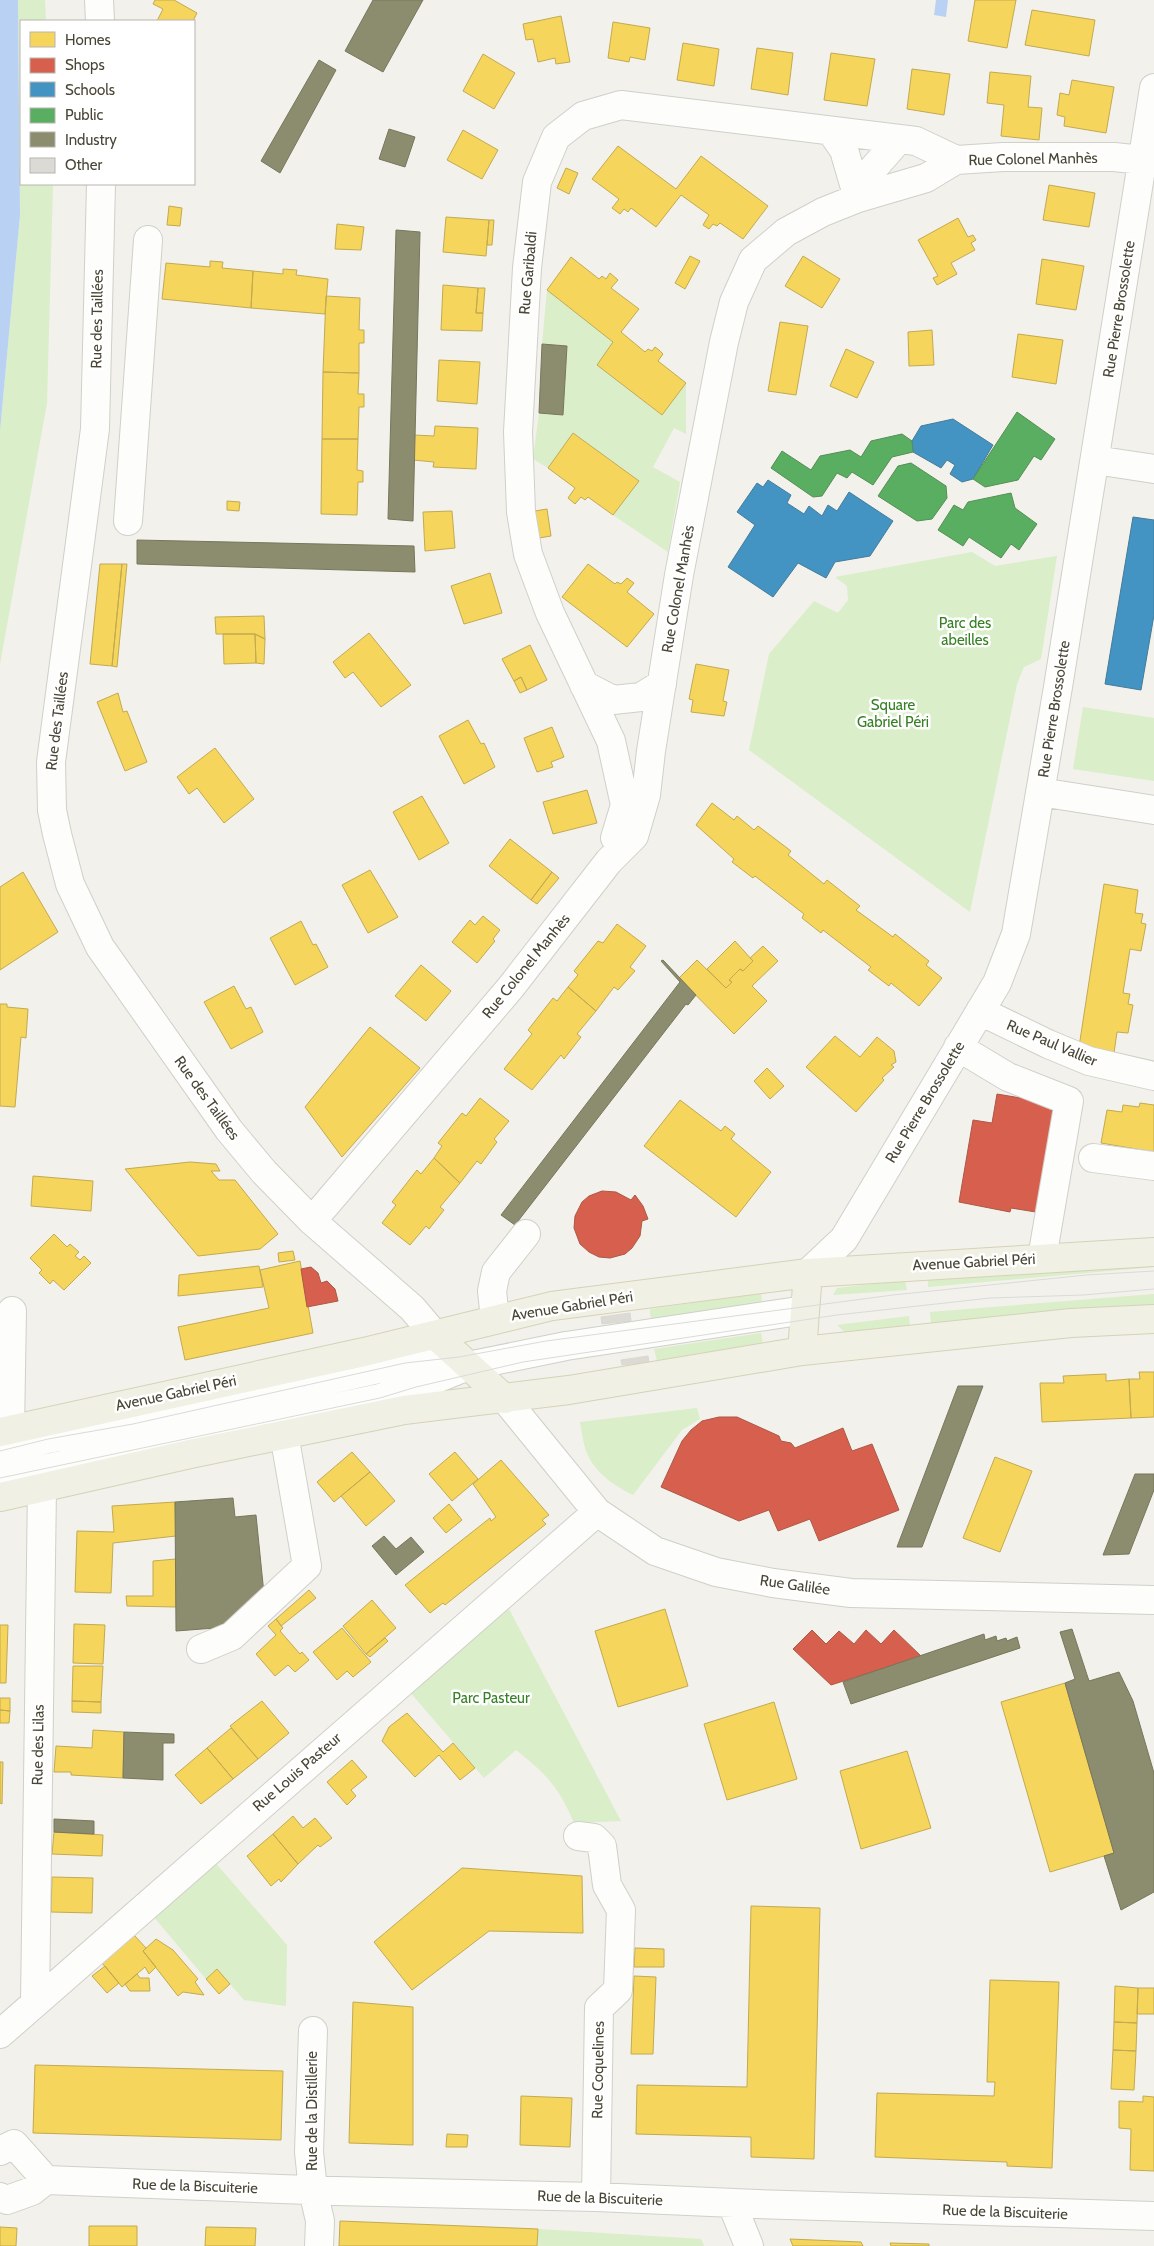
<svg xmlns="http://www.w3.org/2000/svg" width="1154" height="2246" font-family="Cabin,sans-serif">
	<rect width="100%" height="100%" fill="#f2f1eb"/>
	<path fill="#d9eec9" d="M18,0H45L46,21H21V184H53L47,403L0,664V431L20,215Z
		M547,290L613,342L598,365L661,415L686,383V434L674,428L653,467L680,482L668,552L613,515L638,480L573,433L548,468L533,459L539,413L563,415L567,346L542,344Z
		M972,552L995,566L1057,556L1041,659L1024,667L1017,684L970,912L749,750L769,654L814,601L838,613L848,600L847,586L835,577Z
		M1083,707L1154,718V781L1073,769Z
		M1154,1258V1267L928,1287V1276Z
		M905,1280L907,1290L833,1295L837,1288Z
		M761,1293L762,1304L651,1321L650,1309Z
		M1154,1294V1305L931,1324L930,1312Z
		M909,1316L910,1326L846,1333L837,1325Z
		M761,1333L763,1344L657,1361L654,1349Z
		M697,1408L700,1419L682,1430L633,1495C615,1486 595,1473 587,1453C583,1444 582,1432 580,1422Z
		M509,1609L621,1821L574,1823C559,1787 546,1774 516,1750L484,1778L409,1691Z
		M213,1860L287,1945L286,2006L244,2000L217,1969L206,1979L153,1916Z
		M538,2229L701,2239L704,2246H537Z"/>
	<path fill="#b9d1f3" d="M0,0H18L20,215L0,431Z
		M936,0H948L946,17L934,15Z"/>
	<path fill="#f6d55c" stroke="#c2aa51" d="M155,0H174L197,13L193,21H157L163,9L153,4Z
		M975,0H1016L1007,48L968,41Z
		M1032,10L1095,20L1089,56L1025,45Z
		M561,16L570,62L556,64L555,58L538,62L533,39L526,40L523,24Z
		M613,22L650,28L645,60L630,57L629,62L608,58Z
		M683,43L719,49L714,86L677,80Z
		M757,48L793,53L788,95L751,89Z
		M831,53L875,59L867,106L824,100Z
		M483,54L515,73L494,109L463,91Z
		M912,69L950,74L944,115L907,109Z
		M990,72L1031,76L1028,107L1042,108L1039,140L1001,136L1004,105L987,103Z
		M1072,80L1114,87L1106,133L1064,126L1065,117L1057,115L1060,93L1069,95Z
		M463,130L498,150L482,179L447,160Z
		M618,146L676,189L701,156L768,206L743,239L720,223L717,226L713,224L709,229L703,225L709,215L681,195L656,227L631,208L628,212L624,209L620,214L612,208L619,199L592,179Z
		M566,168L578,173L569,194L557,188Z
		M1049,185L1095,193L1089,227L1043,220Z
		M169,206L182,208L180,226L167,225Z
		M446,217L489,220L486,256L443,252Z
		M958,218L968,237L973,235L976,240L971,243L975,250L951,263L957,274L937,285L933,278L938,276L918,240Z
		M489,220H494L492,245H487Z
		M337,224L364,227L361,250L335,249Z
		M690,256L700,261L685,289L675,283Z
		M803,256L840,279L822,308L785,286Z
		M571,257L599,279L602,276L606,279L610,273L618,280L611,288L639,309L621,332L645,352L648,349L652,351L655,347L659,350L663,354L658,361L686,383L662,415L597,365L613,342L547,290Z
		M1042,259L1084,266L1076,310L1036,304Z
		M210,261L223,262L222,268L253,271L251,308L162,299L166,263L210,267Z
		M283,269L297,270L296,275L328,279L325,314L251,308L253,271L283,274Z
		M443,285L478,288L476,313H483L482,331L441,330Z
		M478,288H485L483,313H476Z
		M326,296L360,298L359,330H364V343H359V373L323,372Z
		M780,322L808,326L796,395L768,391Z
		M932,330L934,365L909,366L908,332Z
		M1018,334L1063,340L1056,384L1012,377Z
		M846,349L874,362L857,398L830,386Z
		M439,360L480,362L477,404L437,401Z
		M323,372L359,373L358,394H364V407H359L358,439H322Z
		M435,426L478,428L476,469L433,467L434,462L413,460L414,435L434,436Z
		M573,433L639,481L613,515L588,497L585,500L581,497L575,504L568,498L575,488L548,468Z
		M322,439H358L357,470L363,471V482H358L357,515L321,514Z
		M899,470L911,478L895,501L883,493Z
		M227,501L240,502L239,511L227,510Z
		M547,509L551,536L539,538L535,511Z
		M452,511L455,548L425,551L423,512Z
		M100,564H122L112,666L90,664Z
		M122,564H127L117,667L112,666Z
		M588,564L615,584L617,582L621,584L627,578L634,583L627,592L654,614L627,647L562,597Z
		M490,573L502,613L464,624L451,586Z
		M264,616L265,639L255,634H216L215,617Z
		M369,633L411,685L381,707L353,672L345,678L333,662Z
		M223,634H255L256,663L224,664Z
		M255,634L265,639L264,664L256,663Z
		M530,645L547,680L527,690L521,677L514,681L502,659Z
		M696,664L729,670L723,701L727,702L724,716L691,712L693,700L689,699Z
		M521,677L527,690L520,693L514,681Z
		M118,693L123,712L127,711L147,762L125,771L97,702Z
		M468,720L481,744L484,743L495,767L464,784L439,736Z
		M552,727L564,757L551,762L553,767L537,772L524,738Z
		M215,748L254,799L224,823L197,788L189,794L177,777Z
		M587,790L597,823L553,834L543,802Z
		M422,796L449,843L419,860L393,812Z
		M712,803L734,820L737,816L754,830L758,826L791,851L788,855L824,884L827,880L860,906L856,910L893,937L895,934L929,961L926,965L942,978L919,1006L891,983L889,986L868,970L871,967L823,930L821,933L802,918L804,914L755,876L753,878L732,862L734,859L696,825Z
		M510,839L552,872L531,900L489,866Z
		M370,870L398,917L368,933L342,885Z
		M23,872L58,932L0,970V887Z
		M552,872L559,878L537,904L531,900Z
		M1104,884L1138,890L1135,913L1143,914L1141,923L1146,924L1141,951L1130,949L1123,993L1130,994L1128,1004L1133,1005L1128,1033L1117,1032L1114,1053L1079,1047Z
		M483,916L500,930L493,939L495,941L477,963L452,942L470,920L475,925Z
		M301,921L313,945L316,944L328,967L295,985L270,938Z
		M617,924L646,946L630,967L635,971L618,990L614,987L596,1011L568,987L578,975L574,971L598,941L603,943Z
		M735,941L753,961L743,971L740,969L729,980L732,982L726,988L707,969Z
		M763,946L778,961L752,986L767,1001L734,1034L679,978L697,960L726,988L732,982L729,980L740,969L743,971L753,961L750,958Z
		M421,965L451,991L426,1021L395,996Z
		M234,986L246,1009L251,1007L263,1032L231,1049L204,1002Z
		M568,987L596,1011L577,1034L581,1037L564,1059L561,1055L532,1090L504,1069L532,1034L528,1030L553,998L557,1001Z
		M0,1004H7V1007L28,1009L26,1038L21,1037L15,1107L0,1106Z
		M370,1027L420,1068L342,1157L305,1107Z
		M835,1036L860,1057L877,1037L894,1051L896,1062L891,1065L894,1067L882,1078L884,1080L856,1112L806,1067Z
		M767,1068L784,1086L770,1099L754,1081Z
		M480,1098L509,1121L494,1139L497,1142L481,1164L477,1161L460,1183L434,1158L442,1146L438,1143L462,1113L466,1116Z
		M680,1100L721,1131L725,1126L735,1134L731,1139L771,1172L736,1217L644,1146Z
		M1140,1103L1154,1105V1152L1101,1143L1107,1110L1122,1112L1123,1105L1139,1107Z
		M434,1158L460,1183L440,1207L444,1210L429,1229L426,1226L410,1245L382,1223L396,1205L392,1202L417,1170L421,1174Z
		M190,1162L216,1164L220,1171H211L219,1180H235L278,1234L260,1249L198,1256L125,1169Z
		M33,1176L93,1181L91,1211L31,1206Z
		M54,1234L67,1247L70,1244L79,1252L75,1256L80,1260L84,1256L91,1263L64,1290L53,1280L50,1284L39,1273L42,1270L30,1258Z
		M293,1251L295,1260L279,1262L278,1253Z
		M300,1261L313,1333L185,1360L178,1327L269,1308L260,1270Z
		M259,1266L263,1287L178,1296L179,1275Z
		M1139,1372H1154V1417L1131,1418L1129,1379H1140Z
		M1106,1374V1381L1129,1379L1131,1418L1042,1422L1040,1383H1064L1063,1376Z
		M352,1452L370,1472L334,1502L317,1482Z
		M455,1452L478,1479L452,1501L429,1474Z
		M995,1457L1032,1471L1000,1552L963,1538Z
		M501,1460L549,1515L542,1520L546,1524L445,1605L443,1603L430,1613L405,1585L490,1518L491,1521L496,1517L473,1484Z
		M370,1472L395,1501L366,1526L341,1496Z
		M175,1502L176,1536L113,1543L111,1593L75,1592L77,1531L114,1532L112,1506Z
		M449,1504L462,1520L446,1533L433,1518Z
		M176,1559V1607L127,1606L126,1596H153V1561Z
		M309,1590L316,1598L281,1626L276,1619Z
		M372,1600L396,1628L366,1654L343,1626Z
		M665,1609L688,1686L618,1707L595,1631Z
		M276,1619L283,1628L280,1631L300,1654L302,1652L309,1660L295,1672L288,1665L275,1676L256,1654L276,1635L268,1626Z
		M74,1624L105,1625L103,1664L73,1663Z
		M0,1625H8L6,1683H0Z
		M342,1628L371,1662L353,1677L347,1671L337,1680L313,1652Z
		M385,1638L388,1641L370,1657L366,1654Z
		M73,1666H103L101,1702L72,1701Z
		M1065,1683L1114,1853L1050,1872L1001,1702Z
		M0,1698H10V1711L0,1710Z
		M72,1701L101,1702V1713L72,1712Z
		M262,1701L289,1733L258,1759L230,1726Z
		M774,1702L797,1779L727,1800L704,1724Z
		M0,1710L10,1711L9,1723H0Z
		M407,1713L443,1752L453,1743L475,1768L460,1780L439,1755L415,1777L382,1741L389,1727Z
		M231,1728L258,1759L233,1779L207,1748Z
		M93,1730L124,1732L123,1778L71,1775V1772H54L56,1746L92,1748Z
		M207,1748L233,1779L201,1804L175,1775Z
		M907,1751L931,1828L861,1849L840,1771Z
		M352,1760L367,1777L351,1790L356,1796L347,1805L327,1782Z
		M0,1762H3L2,1804L0,1803Z
		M293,1816L303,1828L315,1818L332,1838L320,1847L318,1845L298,1864L273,1834Z
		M54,1832L103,1835L102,1856L52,1854Z
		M273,1834L298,1864L281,1882L279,1879L271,1886L247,1856Z
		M462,1868L582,1876L583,1933L489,1931L412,1990L374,1942Z
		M52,1877L93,1878L92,1913L51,1912Z
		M751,1906L820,1908L814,2159L751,2157V2137L636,2134L637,2085L747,2087Z
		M134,1935L146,1948L143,1951L156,1967L149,1974L145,1967L122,1987L102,1963Z
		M156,1939L173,1950L198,1979L195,1982L204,1995L183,1992L178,1996L143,1951Z
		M635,1948L664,1949V1967H634Z
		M105,1966L119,1983L107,1993L92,1976Z
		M217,1969L230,1984L219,1994L206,1979Z
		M137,1974L140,1978H149L150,1991H130L125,1984Z
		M634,1976L656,1977L653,2054H631Z
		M990,1980L1059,1982L1052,2168L1007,2166V2162L875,2157L877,2093L994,2096L995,2082H987Z
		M1115,1986L1138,1988L1137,2023L1114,2022Z
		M1138,1988H1154V2014H1137Z
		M353,2002L413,2007V2145L349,2143Z
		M1114,2022L1137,2023L1136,2051L1113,2050Z
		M1113,2050L1136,2051L1134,2090L1111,2089Z
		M35,2065L283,2071L281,2140L33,2133Z
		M521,2096L572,2098L570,2147L520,2145Z
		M1143,2096L1154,2097V2171L1130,2170L1131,2129L1119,2128V2101L1143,2102Z
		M447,2134L468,2135L467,2147H446Z
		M340,2221L538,2229L537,2246H339Z
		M89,2226H137V2246H89Z
		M0,2227L17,2228L16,2246H0Z
		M206,2227L256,2228L255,2246H205Z
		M790,2239L861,2242L863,2246H793Z
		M890,2243L929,2244V2246H891Z"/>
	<path fill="#d6604d" stroke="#ac5846" d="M997,1094L1062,1105L1042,1213L1011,1208L1010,1212L959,1202L973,1120L992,1123Z
		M602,1191L616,1192L631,1200L635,1195L643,1206L648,1219L642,1221L640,1236L632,1248L625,1254L610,1258L599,1257L589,1252L580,1244L574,1228L575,1216L582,1202L589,1196Z
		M311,1267L318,1273L321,1283L327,1281L335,1289L338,1301L307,1307L301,1269Z
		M719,1417H737L779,1436L781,1441L791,1443L795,1448L843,1428L852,1451L872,1444L899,1510L819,1541L810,1519L778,1531L769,1510L739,1521L661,1487L682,1441L691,1430L702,1421Z
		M812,1630L826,1644L839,1631L854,1644L866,1630L881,1644L894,1630L921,1656L831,1685L793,1649Z"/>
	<path fill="#4393c3" stroke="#457c99" d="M953,419L993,445L973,479L962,482L950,474L955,465L947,460L941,468L913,452L912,441L921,426Z
		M768,480L791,495L787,503L804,514L809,506L822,516L828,505L837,511L849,492L893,521L870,556L835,562L826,578L798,563L773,597L728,567L755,525L737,512L757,483L763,487Z
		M1133,517L1154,520V615L1141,690L1105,684Z"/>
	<path fill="#5aae61" stroke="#558f54" d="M1017,412L1055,439L1041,460L1034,456L1018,480L985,487L973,479Z
		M902,434L912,441L913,452L892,457L873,485L852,472L847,478L837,473L822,496L813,497L771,468L782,451L811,470L820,456L850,450L861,457L871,441Z
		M911,463L946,486L947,498L932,519L917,521L878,496L898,466Z
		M1011,493L1015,508L1037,524L1019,550L1011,544L1001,558L969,537L963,546L938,530L954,505L963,510L968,502Z"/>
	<path fill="#8c8c6e" stroke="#78775d" d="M373,0H423L383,72L345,51Z
		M319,60L336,70L280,173L261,161Z
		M389,129L415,137L405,167L379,159Z
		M396,230L420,232L413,521L388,519Z
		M542,344L567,346L563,415L539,413Z
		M137,540L414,546L415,572L137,564Z
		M663,960L696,995L688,1005L686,1004L515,1225L501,1215L680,982L661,961Z
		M958,1386H983L922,1547H897Z
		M1135,1474H1154V1490L1129,1554L1103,1555Z
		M233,1498L235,1517L256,1515L264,1594L228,1627L176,1631L175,1502Z
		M384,1536L396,1549L411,1537L424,1552L396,1575L372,1546Z
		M1072,1629L1089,1681L1119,1672L1133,1701L1154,1773V1892L1121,1910L1104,1856L1114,1853L1065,1683L1075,1679L1060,1632Z
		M984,1634L985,1640L996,1636L997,1641L1006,1638L1007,1641L1017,1637L1020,1648L851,1704L843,1682Z
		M124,1732L174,1734V1743H163V1780L123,1778Z
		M54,1819L94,1821V1834L54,1832Z"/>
	<path fill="#dcdad4" stroke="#dad9d1" d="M630,1313L631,1321L602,1324L601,1317Z
		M648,1356L649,1362L622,1365L621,1360Z"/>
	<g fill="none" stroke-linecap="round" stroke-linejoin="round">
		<g stroke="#d0cfc9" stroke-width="30">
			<path id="minor" d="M99,0L100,21
				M831,131L844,150L858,198
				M101,184L95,429L51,762L52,810L57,834L70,884L100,947L229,1130L264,1172L312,1221L412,1308L435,1335
				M858,198L872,170L899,139
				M1095,460L1154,469
				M128,521L148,240
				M584,685L613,700L641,697L662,684
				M1040,792L1154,810
				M615,838L625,805L611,741L550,613L528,554L521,512L518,432L527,268L537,182L556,137L583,116L621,105L916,141L956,160
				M980,1011L1048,1044L1089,1061L1154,1076
				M958,1047L1008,1077L1069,1101L1042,1258
				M1093,1158L1154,1166
				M312,1221L511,987L609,861L634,836L646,795L651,751L679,575L724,342L734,302L753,260L786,232L823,212L858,198L926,178L956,160L1003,157H1114L1142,160
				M808,1273L844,1239L997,983L1016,934L1058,687L1154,88
				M495,1319L492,1291L496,1272L526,1234
				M505,1399L597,1512L655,1551L716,1572L773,1583L851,1593L1154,1600
				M10,1430L12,1311
				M0,1451L48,1439L133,1424L405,1363L459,1365
				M0,1478L380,1398L416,1387L468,1366L566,1346L805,1310
				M201,1649L232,1636L307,1566L284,1434
				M578,1836L594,1838L602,1846L607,1885L621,1910L618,1990L599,2008L596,2197
				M35,2003L42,1487
				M313,2031L309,2152L313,2190L320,2221L319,2246
				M0,2034L597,1512
				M0,2151L14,2144L46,2180L32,2191L7,2200L0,2197
				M46,2180L335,2191L596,2197L757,2204L1154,2216
				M732,2204L749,2246"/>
		</g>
		<g stroke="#d6d2b7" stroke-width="30">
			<path id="major" d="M435,1335L505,1399
				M802,1351L808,1273
				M0,1432L364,1352L552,1306L808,1273L1154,1252
				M0,1497L190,1454L404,1410L569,1390L802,1351L1071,1323L1154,1319"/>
		</g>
		<use href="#minor" stroke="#fdfdfc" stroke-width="28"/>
		<use href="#major" stroke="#f1f0e4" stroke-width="28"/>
		<path stroke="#dadad9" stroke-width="1" d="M0,1451L48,1439L133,1424L405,1363L459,1357L546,1341L893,1295L1086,1275L1154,1271
			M0,1478L380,1398L416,1387L523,1362L837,1315L990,1298L1083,1295L1154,1289"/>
	</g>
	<g text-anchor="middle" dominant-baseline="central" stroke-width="5" stroke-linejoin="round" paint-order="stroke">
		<g font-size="15" fill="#4a4636" stroke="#fff">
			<text transform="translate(1033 159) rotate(-1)">Rue Colonel Manhès</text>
			<text transform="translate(528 273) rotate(-85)">Rue Garibaldi</text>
			<text transform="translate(1119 309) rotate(-81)">Rue Pierre Brossolette</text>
			<text transform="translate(97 319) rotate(-89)">Rue des Taillées</text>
			<text transform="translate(678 589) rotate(-80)">Rue Colonel Manhès</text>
			<text transform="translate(1054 709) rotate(-81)">Rue Pierre Brossolette</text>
			<text transform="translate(57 721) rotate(-83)">Rue des Taillées</text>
			<text transform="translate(526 966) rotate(-51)">Rue Colonel Manhès</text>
			<text transform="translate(1052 1043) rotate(23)">Rue Paul Vallier</text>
			<text transform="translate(207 1098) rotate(54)">Rue des Taillées</text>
			<text transform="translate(925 1102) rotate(-59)">Rue Pierre Brossolette</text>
			<text transform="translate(974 1262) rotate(-3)">Avenue Gabriel Péri</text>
			<text transform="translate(572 1306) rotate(-9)">Avenue Gabriel Péri</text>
			<text transform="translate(176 1393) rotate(-12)">Avenue Gabriel Péri</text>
			<text transform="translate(795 1585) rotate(8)">Rue Galilée</text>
			<text transform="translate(38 1745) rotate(-89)">Rue des Lilas</text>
			<text transform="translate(297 1772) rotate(-41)">Rue Louis Pasteur</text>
			<text transform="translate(598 2070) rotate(-89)">Rue Coquelines</text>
			<text transform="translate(312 2111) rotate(-90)">Rue de la Distillerie</text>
			<text transform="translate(195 2186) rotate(2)">Rue de la Biscuiterie</text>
			<text transform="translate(600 2198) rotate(2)">Rue de la Biscuiterie</text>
			<text transform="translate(1005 2212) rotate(2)">Rue de la Biscuiterie</text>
		</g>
		<g font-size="15" fill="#368124" stroke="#fff">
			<text x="965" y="623">Parc des<tspan x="965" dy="17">abeilles</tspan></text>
			<text x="893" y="705">Square<tspan x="893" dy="17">Gabriel Péri</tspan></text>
			<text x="491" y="1698">Parc Pasteur</text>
		</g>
	</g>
	<rect x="20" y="20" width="175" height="165" fill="#ffffff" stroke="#b7b5af"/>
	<rect x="30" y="32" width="25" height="15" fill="#f6d55c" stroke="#b7b5af"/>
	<text x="65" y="45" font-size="15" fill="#4a4636">Homes</text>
	<rect x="30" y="58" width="25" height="15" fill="#d6604d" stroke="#b7b5af"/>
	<text x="65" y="70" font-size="15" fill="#4a4636">Shops</text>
	<rect x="30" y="82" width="25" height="15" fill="#4393c3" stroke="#b7b5af"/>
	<text x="65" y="95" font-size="15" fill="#4a4636">Schools</text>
	<rect x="30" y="108" width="25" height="15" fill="#5aae61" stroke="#b7b5af"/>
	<text x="65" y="120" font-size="15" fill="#4a4636">Public</text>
	<rect x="30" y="132" width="25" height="15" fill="#8c8c6e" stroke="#b7b5af"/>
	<text x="65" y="145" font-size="15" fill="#4a4636">Industry</text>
	<rect x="30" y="158" width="25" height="15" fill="#dcdad4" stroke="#b7b5af"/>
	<text x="65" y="170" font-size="15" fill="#4a4636">Other</text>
</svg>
